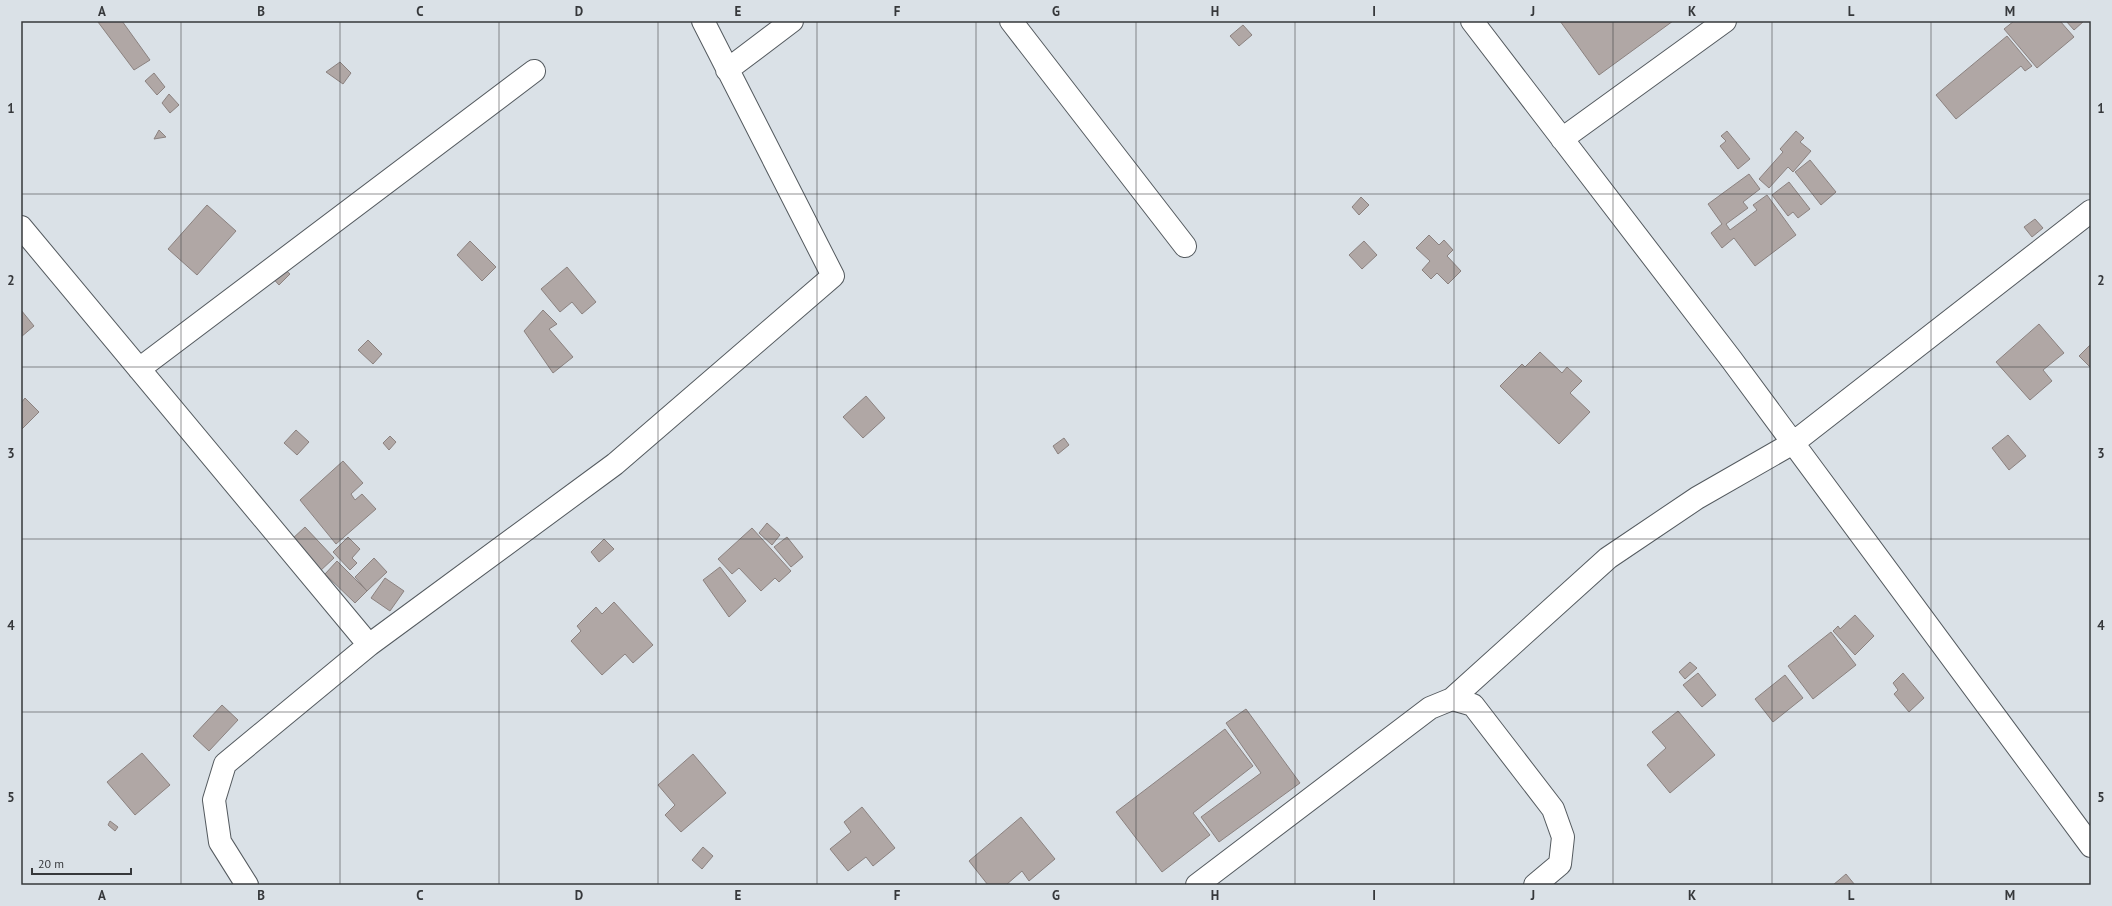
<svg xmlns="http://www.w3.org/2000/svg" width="2112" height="906" font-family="'PT Sans',sans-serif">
	<rect width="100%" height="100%" fill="#dae1e7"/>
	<path fill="#b0a7a5" stroke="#8b8280" d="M122,21L150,60L134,70L98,22Z
		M1560,21H1673L1599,75Z
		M2014,21H2060L2074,37L2037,68L2004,29Z
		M2066,21H2084L2074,30Z
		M1243,25L1252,35L1239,46L1230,36Z
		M2007,36L2032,66L2025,71L2021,66L1956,119L1936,95Z
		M340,62L351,73L343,84L326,72Z
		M154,73L165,87L157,95L145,81Z
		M169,94L179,105L170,113L162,103Z
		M159,130L166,137L154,139Z
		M1727,131L1750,159L1738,169L1720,146L1726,141L1721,136Z
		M1796,131L1804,138L1800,142L1811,151L1793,172L1788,167L1769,188L1759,179L1783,152L1780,149Z
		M1810,160L1836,192L1821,205L1795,172Z
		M1749,174L1760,189L1743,202L1748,208L1726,224L1730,230L1757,210L1753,205L1767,195L1796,235L1755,266L1734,238L1722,248L1711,233L1722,224L1708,204Z
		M1789,182L1810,209L1798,218L1793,212L1788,216L1772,195Z
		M1361,197L1369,205L1359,215L1352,207Z
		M207,205L236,231L197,275L168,249Z
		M2035,219L2043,228L2032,237L2024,227Z
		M1429,235L1439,245L1444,240L1453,250L1447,256L1461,271L1448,284L1437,273L1431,279L1422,270L1430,261L1416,248Z
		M470,241L496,267L482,281L457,255Z
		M1364,241L1377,255L1362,269L1349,255Z
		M279,264L290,274L279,285L269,274Z
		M567,267L596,302L582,314L572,302L560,312L541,289Z
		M21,310L34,326L21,337Z
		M543,310L557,324L549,329L573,357L553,373L524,331Z
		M2039,324L2064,353L2043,370L2052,381L2030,400L1996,362Z
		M368,340L382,354L373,364L358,350Z
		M2091,344V368L2079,356Z
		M1540,352L1562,373L1567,367L1582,381L1570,393L1590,412L1559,444L1500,386L1522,364L1525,367Z
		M866,396L885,418L863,438L843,417Z
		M25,398L39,412L21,430V403Z
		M296,430L309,442L297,455L284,443Z
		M2008,435L2026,456L2009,470L1992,448Z
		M390,436L396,442L389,450L383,443Z
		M1064,438L1069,445L1058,454L1053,446Z
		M343,461L363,483L351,494L355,500L362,494L376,509L336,544L300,500Z
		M767,523L780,535L772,545L759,533Z
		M305,527L334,558L319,572L291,540Z
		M752,528L791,571L779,582L775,578L761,591L739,568L732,574L718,559Z
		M348,537L360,549L352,558L357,563L350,570L333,552Z
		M787,537L803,557L791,567L774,547Z
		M604,539L614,549L599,562L591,552Z
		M374,558L387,572L367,591L355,577Z
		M337,561L367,591L355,603L325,574Z
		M720,567L746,601L729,617L703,580Z
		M385,578L404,591L390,611L371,598Z
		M614,602L653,645L633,663L625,654L602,675L571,641L581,631L577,626L596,607L602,614Z
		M1855,615L1874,636L1855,655L1833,631L1838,626L1840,629Z
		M1831,632L1856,665L1813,699L1788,666Z
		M1690,662L1697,668L1685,679L1679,672Z
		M1698,673L1716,695L1702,707L1683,685Z
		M1903,673L1924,698L1909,712L1894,694L1898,690L1893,683Z
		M1785,675L1803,698L1773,722L1755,699Z
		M222,705L238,720L209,751L193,736Z
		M1246,709L1300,783L1219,842L1201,817L1261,773L1226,723Z
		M1678,711L1715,755L1670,793L1647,765L1666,748L1652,732Z
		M1225,729L1253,766L1193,813L1210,835L1162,872L1116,812Z
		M142,753L170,785L135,815L107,782Z
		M693,754L726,793L681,832L665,815L675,805L658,785Z
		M862,807L895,848L873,866L866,857L848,871L830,849L851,832L844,822Z
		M1021,817L1055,859L1029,881L1022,871L1006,885H988L969,861Z
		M110,821L118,827L115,831L108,825Z
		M703,847L713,856L702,869L692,860Z
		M1846,874L1855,885H1833Z"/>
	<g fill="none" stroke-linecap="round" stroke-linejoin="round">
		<g stroke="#545a5f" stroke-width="24">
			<path id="street" d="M1011,21L1185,246
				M1472,21L1731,359L2091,846
				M727,70L792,21
				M1562,139L1725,21
				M21,227L369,645
				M139,369L534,71
				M1452,699L1608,558L1697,498L1793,443L2091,211
				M247,885L220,842L214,800L225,764L369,645L615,464L833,276L703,21
				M1197,885L1430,708L1452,699L1473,705L1553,809L1563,837L1560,864L1535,885"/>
		</g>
		<use href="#street" stroke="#fff" stroke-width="22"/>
	</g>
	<path fill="none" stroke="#36383b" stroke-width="1" stroke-opacity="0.55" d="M181,21V885M340,21V885M499,21V885M658,21V885M817,21V885M976,21V885M1136,21V885M1295,21V885M1454,21V885M1613,21V885M1772,21V885M1931,21V885M21,194H2091M21,367H2091M21,539H2091M21,712H2091"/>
	<rect width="2112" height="906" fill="none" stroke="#dae1e7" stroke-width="44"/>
	<path d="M32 868v6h99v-6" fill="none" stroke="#36383b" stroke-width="2"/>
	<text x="38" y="868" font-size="12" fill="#36383b" stroke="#dae1e7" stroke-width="3" paint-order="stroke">20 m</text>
	<rect x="22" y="22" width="2068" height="862" fill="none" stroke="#36383b" stroke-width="1.5"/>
	<g font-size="13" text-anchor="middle" font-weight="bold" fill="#36383b">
		<text x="102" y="16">A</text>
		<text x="261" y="16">B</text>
		<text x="420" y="16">C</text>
		<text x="579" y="16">D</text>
		<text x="738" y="16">E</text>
		<text x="897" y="16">F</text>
		<text x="1056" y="16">G</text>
		<text x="1215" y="16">H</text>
		<text x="1374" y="16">I</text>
		<text x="1533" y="16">J</text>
		<text x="1692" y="16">K</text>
		<text x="1851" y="16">L</text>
		<text x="2010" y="16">M</text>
		<text x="11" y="113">1</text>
		<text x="2101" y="113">1</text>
		<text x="11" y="285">2</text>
		<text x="2101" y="285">2</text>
		<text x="11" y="458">3</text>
		<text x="2101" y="458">3</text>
		<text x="11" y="630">4</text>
		<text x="2101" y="630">4</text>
		<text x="11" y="802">5</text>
		<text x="2101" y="802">5</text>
		<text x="102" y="900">A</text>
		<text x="261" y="900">B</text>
		<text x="420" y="900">C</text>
		<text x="579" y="900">D</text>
		<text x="738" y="900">E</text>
		<text x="897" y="900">F</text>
		<text x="1056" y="900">G</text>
		<text x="1215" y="900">H</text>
		<text x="1374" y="900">I</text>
		<text x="1533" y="900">J</text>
		<text x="1692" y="900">K</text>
		<text x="1851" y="900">L</text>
		<text x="2010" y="900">M</text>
	</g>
</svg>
